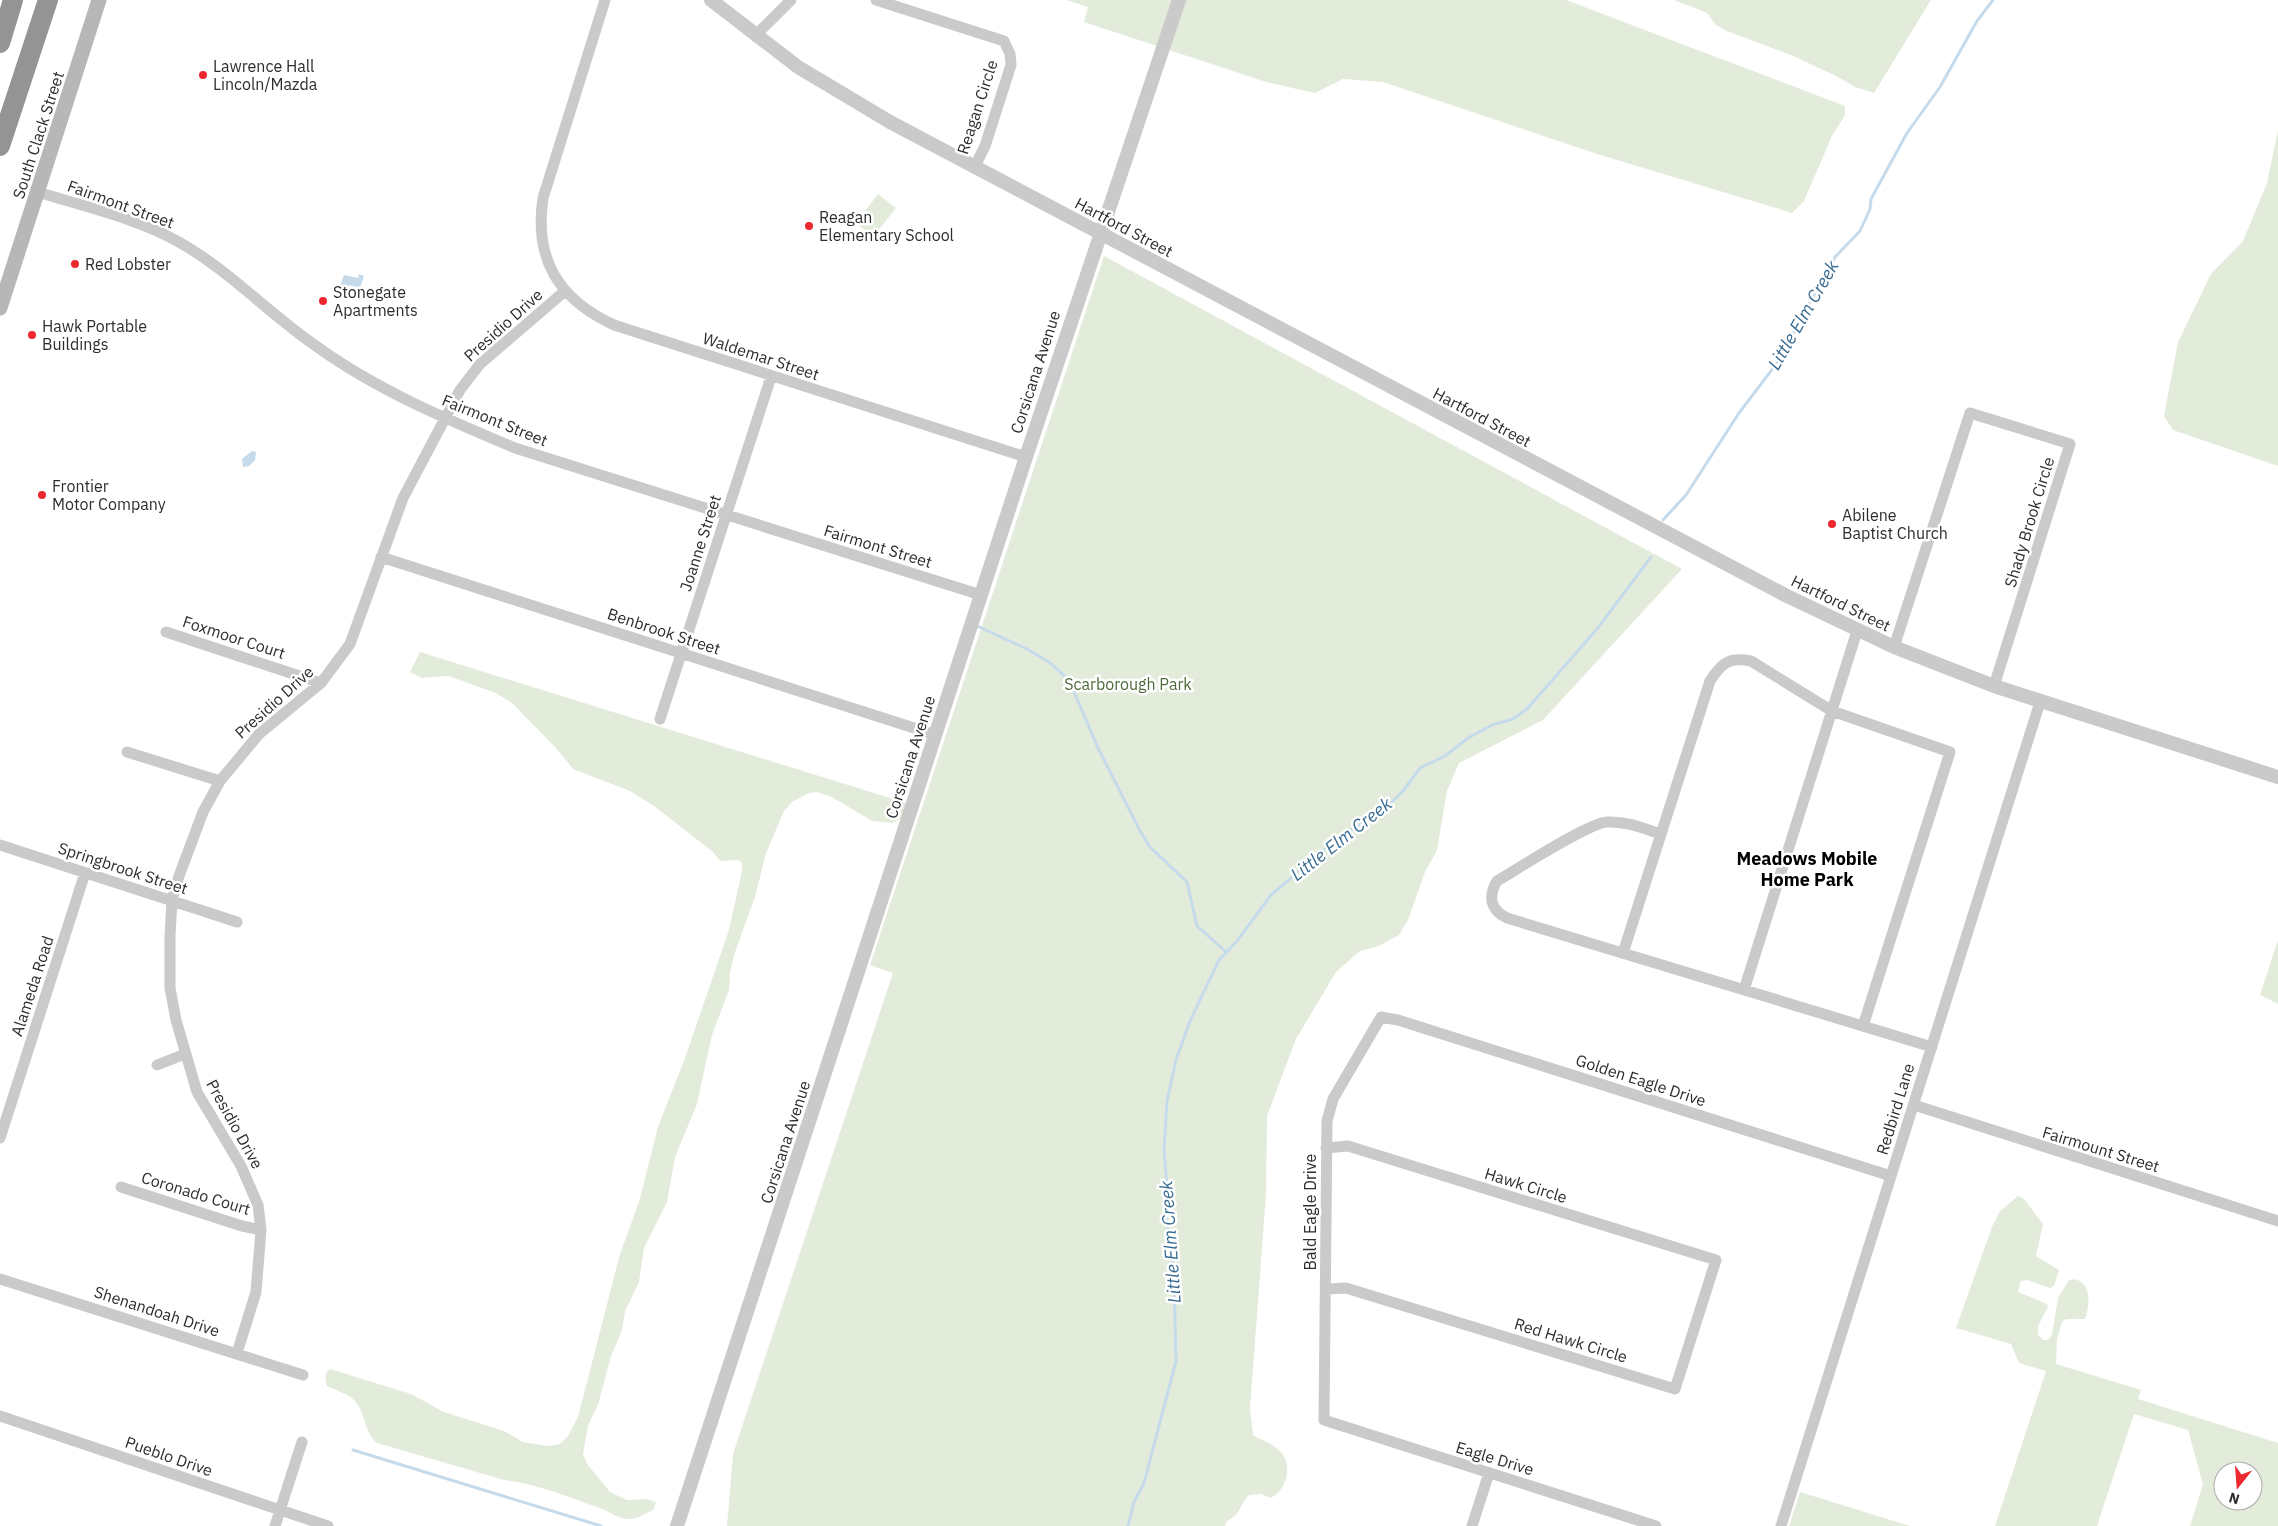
<svg xmlns="http://www.w3.org/2000/svg" width="2278" height="1526" font-family="'IBM Plex Sans',sans-serif">
	<rect width="100%" height="100%" fill="#fff"/>
	<path fill="#e3ecda" fill-rule="evenodd" d="M1066,0H1566L1845,106V115L1832,136L1804,201L1792,213L1594,153L1383,82L1343,79L1315,93L1266,82L1084,22L1088,7Z
		M1674,0H1931L1874,93L1855,87L1836,76L1791,55L1727,31L1716,25L1707,13Z
		M2278,130V466L2173,430L2164,416L2178,342L2211,274L2243,241L2267,183Z
		M878,194L896,208L873,237L856,223Z
		M1104,256L1682,569L1543,720L1459,763L1447,791L1437,850L1425,872L1408,920L1399,935L1379,946L1360,951L1336,972L1296,1039L1267,1116L1266,1195L1250,1408L1253,1435C1261,1440 1274,1444 1280,1451C1294,1465 1286,1492 1270,1498L1261,1494L1249,1495C1238,1507 1242,1513 1226,1522L1225,1526H727L733,1454L893,973L870,965Z
		M420,652L906,803L901,819L892,823L872,821L832,797L817,792L809,793L792,802L784,811L766,853L755,897L734,955L730,973L729,990L712,1035L697,1104L675,1157L667,1202L644,1248L639,1282L625,1311L622,1330L611,1356L598,1405L588,1425L585,1443L583,1454L587,1464L610,1492L627,1500L647,1499L656,1502L654,1509C646,1514 635,1520 625,1519C617,1518 608,1511 600,1508C568,1497 538,1484 504,1480L377,1443C365,1434 365,1412 355,1401C348,1393 336,1391 327,1386C325,1379 324,1374 330,1369L411,1394L444,1412L504,1431L523,1442L548,1446L560,1444L568,1436L578,1417L620,1254L639,1202L658,1127L685,1058L729,930L742,871V863L738,860L720,861L713,852L654,806L630,791L573,769L555,747L512,703L496,693L448,676L422,678L410,672Z
		M2278,940V1004L2260,995Z
		M2018,1196L2024,1199L2043,1224L2036,1256L2059,1270L2054,1286L2050,1288L2027,1280L2021,1281L2018,1292L2047,1304L2048,1307L2038,1326V1335L2043,1340H2048L2052,1335L2058,1298L2069,1280C2091,1276 2091,1304 2085,1319H2066L2062,1322L2057,1339L2056,1364L2141,1390L2138,1399L2278,1443V1526H2190L2203,1484L2188,1430L2134,1414L2097,1526H1995L2046,1371L2019,1363L2011,1344L1956,1328L1992,1227L2000,1211ZM2223,1471H2253V1501H2223Z
		M1800,1492L1910,1526H1789Z"/>
	<path fill="#c5dbec" d="M359,274L364,276L360,288L349,285L348,288L340,286L344,275L358,278Z
		M252,451L256,452L255,460L249,466L243,467L242,459Z"/>
	<g fill="none" stroke-linecap="round" stroke-linejoin="round">
		<path stroke="#c5dbec" stroke-width="3" d="M1663,520L1686,495L1739,413L1777,363L1835,257L1860,231L1870,209L1871,199L1907,133L1940,87L1977,21L1993,0
			M975,625L1027,649L1049,662L1069,680L1098,748L1140,831L1150,847L1187,882L1197,926L1225,951
			M353,1450L601,1526
			M1128,1526L1134,1502L1144,1483L1176,1361L1174,1276L1164,1201L1167,1186L1164,1150L1167,1101L1176,1060L1190,1021L1219,960L1237,941L1271,895L1339,837L1384,810L1403,791L1420,768L1445,756L1468,738L1492,725L1513,719L1527,709L1597,629L1651,557"/>
		<path stroke="#cacaca" stroke-width="11" d="M605,0L543,198C534,259 558,299 614,325L1026,457
			M876,0L1004,41L1010,54L1011,65L985,146L974,168
			M755,36L791,0
			M38,192C82,206 136,218 177,241C228,269 268,313 316,346C377,390 446,419 515,448L981,595
			M381,557L936,735
			M166,632L321,683
			M1894,647L1970,413L2070,444L1994,686
			M660,719L771,377
			M127,752L220,781
			M1660,834C1643,828 1626,821 1607,822C1588,823 1518,869 1497,881C1488,896 1490,910 1507,918L1932,1047
			M0,845L237,922
			M1623,953L1710,681C1722,662 1730,657 1751,661L1832,711L1950,752L1863,1026
			M1744,990L1857,631
			M157,1065L185,1054
			M1914,1105L2278,1221
			M0,1138L85,873
			M1326,1148L1348,1146L1716,1260L1675,1389L1346,1288L1327,1289
			M121,1187L242,1226L261,1230
			M0,1279L303,1375
			M237,1353L256,1292L261,1230L258,1205L241,1166L197,1092L176,1020L170,988V936L172,900L179,876L203,812L220,781L259,734L321,683L350,644L403,498L460,390L480,364L565,291
			M0,1416L328,1526
			M275,1526L302,1442
			M1472,1526L1489,1473
			M1656,1526L1324,1420L1327,1121L1333,1099L1381,1017L1398,1020L1891,1176
			M1781,1526L2040,702"/>
		<path stroke="#cacaca" stroke-width="14" d="M711,0L798,67L890,122L1787,596L1894,647L1994,686L2278,777
			M677,1526L1026,457L1179,0"/>
		<path stroke="#b7b7b7" stroke-width="15" d="M0,308L99,0"/>
		<path stroke="#949494" stroke-width="20" d="M0,43L13,0
			M0,146L48,0"/>
	</g>
	<g fill="#ec272d" stroke="#fff" stroke-width="2">
		<circle cx="203" cy="75" r="5"/>
		<circle cx="809" cy="226" r="5"/>
		<circle cx="75" cy="264" r="5"/>
		<circle cx="323" cy="301" r="5"/>
		<circle cx="32" cy="335" r="5"/>
		<circle cx="42" cy="495" r="5"/>
		<circle cx="1832" cy="524" r="5"/>
	</g>
	<g text-anchor="middle" dominant-baseline="central" stroke-width="5" stroke-linejoin="round" paint-order="stroke">
		<g font-size="16" fill="#2d2d2d" stroke="#fff" text-anchor="start">
			<text x="213" y="66">Lawrence Hall<tspan x="213" dy="18">Lincoln/Mazda</tspan></text>
			<text x="819" y="217">Reagan<tspan x="819" dy="18">Elementary School</tspan></text>
			<text x="85" y="264">Red Lobster</text>
			<text x="333" y="292">Stonegate<tspan x="333" dy="18">Apartments</tspan></text>
			<text x="42" y="326">Hawk Portable<tspan x="42" dy="18">Buildings</tspan></text>
			<text x="52" y="486">Frontier<tspan x="52" dy="18">Motor Company</tspan></text>
			<text x="1842" y="515">Abilene<tspan x="1842" dy="18">Baptist Church</tspan></text>
		</g>
		<g font-size="16" fill="#2d2d2d" stroke="#fff">
			<text transform="translate(977 107) rotate(-72)">Reagan Circle</text>
			<text transform="translate(38 135) rotate(-72)">South Clack Street</text>
			<text transform="translate(121 204) rotate(20)">Fairmont Street</text>
			<text transform="translate(1124 227) rotate(28)">Hartford Street</text>
			<text transform="translate(503 325) rotate(-42)">Presidio Drive</text>
			<text transform="translate(761 356) rotate(18)">Waldemar Street</text>
			<text transform="translate(1035 372) rotate(-72)">Corsicana Avenue</text>
			<text transform="translate(1482 417) rotate(28)">Hartford Street</text>
			<text transform="translate(495 420) rotate(22)">Fairmont Street</text>
			<text transform="translate(2029 522) rotate(-73)">Shady Brook Circle</text>
			<text transform="translate(700 543) rotate(-72)">Joanne Street</text>
			<text transform="translate(878 546) rotate(17)">Fairmont Street</text>
			<text transform="translate(1841 603) rotate(26)">Hartford Street</text>
			<text transform="translate(664 631) rotate(18)">Benbrook Street</text>
			<text transform="translate(234 637) rotate(18)">Foxmoor Court</text>
			<text transform="translate(274 702) rotate(-42)">Presidio Drive</text>
			<text transform="translate(910 757) rotate(-72)">Corsicana Avenue</text>
			<text transform="translate(123 868) rotate(18)">Springbrook Street</text>
			<text transform="translate(32 986) rotate(-72)">Alameda Road</text>
			<text transform="translate(1641 1080) rotate(18)">Golden Eagle Drive</text>
			<text transform="translate(1895 1109) rotate(-73)">Redbird Lane</text>
			<text transform="translate(235 1124) rotate(61)">Presidio Drive</text>
			<text transform="translate(785 1142) rotate(-72)">Corsicana Avenue</text>
			<text transform="translate(2101 1149) rotate(17)">Fairmount Street</text>
			<text transform="translate(1526 1185) rotate(17)">Hawk Circle</text>
			<text transform="translate(196 1193) rotate(17)">Coronado Court</text>
			<text transform="translate(1310 1212) rotate(-90)">Bald Eagle Drive</text>
			<text transform="translate(157 1311) rotate(18)">Shenandoah Drive</text>
			<text transform="translate(1571 1340) rotate(17)">Red Hawk Circle</text>
			<text transform="translate(169 1456) rotate(19)">Pueblo Drive</text>
			<text transform="translate(1495 1458) rotate(17)">Eagle Drive</text>
		</g>
		<g font-size="16" fill="#4e6b39" stroke="#fff">
			<text x="1128" y="684">Scarborough Park</text>
		</g>
		<g font-size="18" font-style="italic" fill="#386b92" stroke="#fff">
			<text transform="translate(1803 315) rotate(-60)">Little Elm Creek</text>
			<text transform="translate(1341 839) rotate(-38)">Little Elm Creek</text>
			<text transform="translate(1170 1242) rotate(-94)">Little Elm Creek</text>
		</g>
		<g font-size="18" font-weight="bold" fill="#000" stroke="#fff">
			<text x="1807" y="858">Meadows Mobile<tspan x="1807" dy="21">Home Park</tspan></text>
		</g>
	</g>
	<g transform="translate(2238 1486) rotate(197)"><circle r="24" fill="#ffffff" stroke="#ababab"/>
	<path d="M0-4L9 19L0 12L-9 19Z" fill="#ec272d"/>
	<text y="-8" font-size="14" font-weight="bold" text-anchor="middle" fill="#2d2d2d">N</text>
	</g>
</svg>
